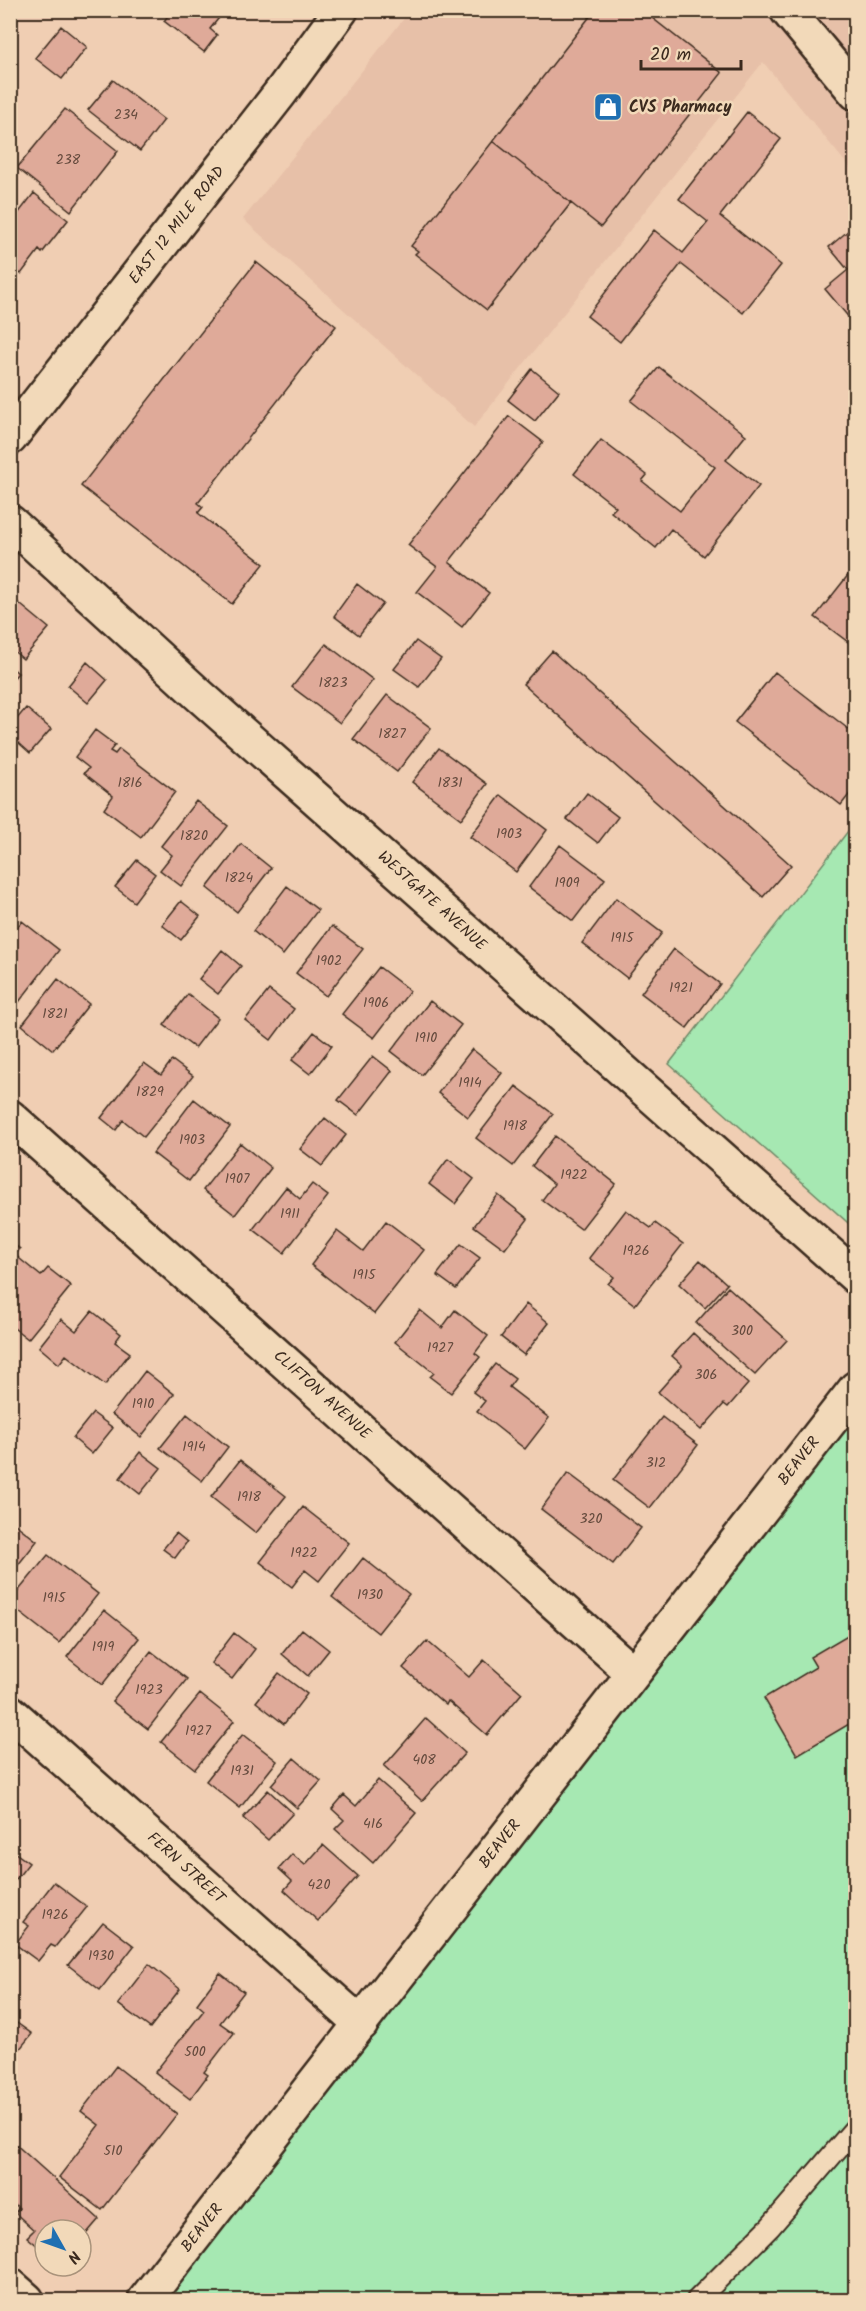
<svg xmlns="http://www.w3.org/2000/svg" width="866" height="2311" font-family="Kalam,sans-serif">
	<rect width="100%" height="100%" fill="#f0ceb3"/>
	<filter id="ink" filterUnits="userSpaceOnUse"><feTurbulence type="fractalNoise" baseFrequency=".0167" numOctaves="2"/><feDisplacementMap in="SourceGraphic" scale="12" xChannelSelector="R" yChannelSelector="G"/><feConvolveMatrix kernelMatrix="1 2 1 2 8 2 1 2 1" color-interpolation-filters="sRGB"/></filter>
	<g filter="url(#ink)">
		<path fill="#e7c0a8" d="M410,11H855V174L763,62L474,427L243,219Z"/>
		<path fill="#a6e8b2" stroke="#708968" stroke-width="1.5" d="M855,822V1229L669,1064Z
			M855,1413V2300H162Z"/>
		<path fill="#dfaa99" stroke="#3b2a1e" stroke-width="1.5" d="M172,10H217L222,14L210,29L217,35L204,52L164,21Z
			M595,10L603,13L605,10H642L722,73L601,227L493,141Z
			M61,26L87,47L62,79L35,58Z
			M113,80L164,120L140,151L88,110Z
			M65,109L118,151L71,211L17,168Z
			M747,112L781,139L720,216L781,265L743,313L681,264L620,342L587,316L654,230L683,253L708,222L679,199Z
			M493,141L571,203L487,310L415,254L418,251L411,246Z
			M34,193L68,220L42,253L39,250L21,274L10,266V233L13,230L10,224Z
			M856,224V326L825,289L848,270L829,247Z
			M256,262L336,326L198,503L203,507L198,513L264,564L232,604L81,486Z
			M10,289L17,295L10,303Z
			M659,367L746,435L726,460L759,486L704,556L671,529L656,548L611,512L616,507L574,474L601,440L647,475L642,481L680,511L715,467L631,401Z
			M532,369L559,391L535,421L508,400Z
			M509,416L543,442L449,562L489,593L462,627L417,592L437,567L408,545Z
			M853,569L856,570V648L815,617Z
			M357,584L383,604L359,635L334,616Z
			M10,596L49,628L23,659L10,648Z
			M416,641L441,659L419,687L394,669Z
			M326,644L373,680L340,723L292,687Z
			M552,651L791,865L763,897L523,684Z
			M87,662L107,680L88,703L68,686Z
			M10,666L18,673L10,682Z
			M775,672L856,735V786L841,805L735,722Z
			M387,695L431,728L397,772L353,739Z
			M26,708L51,729L30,753L10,735V727Z
			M95,730L115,745L110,751L115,754L119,749L175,792L141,837L104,809L113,796L84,773L89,768L75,757Z
			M439,748L487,784L461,819L412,782Z
			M587,793L618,817L598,843L567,819Z
			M501,795L547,830L516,872L470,837Z
			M196,801L228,826L181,886L160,870L172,855L161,846Z
			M241,844L271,868L237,912L207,888Z
			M560,845L605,879L573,921L529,887Z
			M137,860L155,874L134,902L115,887Z
			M287,886L318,910L283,955L253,931Z
			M616,898L662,933L627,978L582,943Z
			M181,901L200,916L181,940L162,925Z
			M22,921L59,950L19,1002L10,995V936Z
			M332,926L363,949L326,996L296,973Z
			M674,949L720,984L687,1028L641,993Z
			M222,950L241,966L218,994L199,979Z
			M379,967L410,991L374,1038L342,1014Z
			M58,979L89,1004L53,1050L22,1025Z
			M269,990L294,1009L271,1040L245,1020Z
			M188,994L218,1018L195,1048L164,1025Z
			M430,1001L461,1025L422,1075L391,1051Z
			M314,1032L332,1046L310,1074L292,1060Z
			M472,1049L502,1073L468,1117L438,1093Z
			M373,1056L392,1071L358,1115L338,1100Z
			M172,1060L193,1076L144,1137L123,1120L116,1130L101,1118L144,1063L161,1075Z
			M516,1086L553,1114L513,1166L476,1138Z
			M194,1099L230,1127L189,1181L153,1153Z
			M325,1118L346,1135L322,1166L300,1149Z
			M555,1136L616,1184L581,1229L542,1200L554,1184L532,1166Z
			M240,1143L271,1168L235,1215L203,1190Z
			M448,1159L474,1179L455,1204L429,1184Z
			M312,1184L328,1196L284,1253L253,1229L286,1187L300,1199Z
			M498,1195L528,1219L505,1249L474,1226Z
			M626,1210L651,1228L655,1223L683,1244L635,1305L608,1284L614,1277L589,1258Z
			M386,1221L424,1250L374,1314L311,1265L337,1231L363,1251Z
			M10,1242L20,1249L15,1255L41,1276L48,1268L71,1286L28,1339L10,1325Z
			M461,1244L480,1258L456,1289L437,1275Z
			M700,1260L727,1284L705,1308L679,1284Z
			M728,1287L787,1340L755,1375L696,1323Z
			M526,1304L549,1323L524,1355L501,1337Z
			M420,1310L442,1328L455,1310L488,1336L475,1353L480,1357L451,1393L430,1377L434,1373L395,1342Z
			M92,1311L121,1334L115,1342L130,1353L105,1385L66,1355L59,1364L39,1347L61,1319L76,1331Z
			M693,1333L748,1384L728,1407L724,1404L701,1430L658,1392L682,1365L672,1356Z
			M495,1364L515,1379L509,1387L549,1418L525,1449L477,1411L485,1401L473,1392Z
			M145,1371L174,1394L141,1437L112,1414Z
			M93,1413L113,1428L92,1454L73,1438Z
			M187,1414L228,1447L202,1481L160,1448Z
			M662,1417L698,1445L650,1508L613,1480Z
			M140,1452L161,1468L140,1494L120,1478Z
			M240,1460L286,1496L256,1533L211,1497Z
			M568,1473L641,1528L613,1564L541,1509Z
			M303,1507L349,1543L319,1581L305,1570L292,1587L260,1562Z
			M10,1520L37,1541L10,1575Z
			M176,1533L187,1542L175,1558L163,1549Z
			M48,1555L98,1594L59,1643L10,1605V1601Z
			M363,1558L409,1594L378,1633L332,1597Z
			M104,1610L139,1638L102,1685L67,1657Z
			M302,1629L329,1650L308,1676L282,1654Z
			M856,1630V1735L849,1724L797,1755L764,1698L816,1667L810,1657Z
			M234,1633L255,1649L232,1679L211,1663Z
			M427,1641L469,1677L484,1660L522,1693L487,1735L448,1701L446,1705L403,1668Z
			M151,1651L187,1679L148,1729L112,1701Z
			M279,1673L307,1694L284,1724L256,1702Z
			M200,1694L234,1721L195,1769L161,1742Z
			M426,1718L465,1753L422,1801L384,1766Z
			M243,1734L277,1761L240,1808L206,1781Z
			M294,1758L321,1781L297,1808L271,1785Z
			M378,1780L416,1813L373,1863L335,1829L344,1820L332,1809L344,1795L356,1806Z
			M268,1790L293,1813L268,1840L243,1818Z
			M323,1845L358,1876L318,1921L284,1890L292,1881L279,1869L292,1854L305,1865Z
			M10,1849L29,1863L10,1887Z
			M54,1882L87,1907L55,1947L51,1945L38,1961L15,1944L29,1926L23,1922Z
			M103,1922L134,1946L100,1990L68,1965Z
			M149,1964L180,1989L150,2028L118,2004Z
			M220,1973L244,1992L220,2023L234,2033L204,2072L208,2075L190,2099L155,2072L204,2010L197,2004Z
			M10,2018L32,2034L10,2061Z
			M116,2066L177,2114L102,2210L59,2177L99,2125L81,2111Z
			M13,2142L99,2219L81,2240V2230H45V2252L27,2237L34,2230L15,2213L19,2208L10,2200V2145Z"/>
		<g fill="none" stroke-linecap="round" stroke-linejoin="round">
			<g stroke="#3b2a1e" stroke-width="24">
				<path id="lane" d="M697,2300L770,2227L856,2127"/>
			</g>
			<g stroke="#3b2a1e" stroke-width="38">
				<path id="street" d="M10,522L199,695L856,1277
					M10,1117L633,1673
					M10,1712L361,2024
					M10,2285L27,2300
					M145,2300L856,1388"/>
			</g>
			<g stroke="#3b2a1e" stroke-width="38">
				<path id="secondary" d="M787,10L856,93
					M10,438L281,92L341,10"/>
			</g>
			<use href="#lane" stroke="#f2d9b9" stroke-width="20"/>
			<use href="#street" stroke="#f2d9b9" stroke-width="33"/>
			<use href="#secondary" stroke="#f2d9b9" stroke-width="33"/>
		</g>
	</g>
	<defs>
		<g id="shop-square" transform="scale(1.5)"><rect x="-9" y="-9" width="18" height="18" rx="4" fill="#1f6fb2" stroke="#f2d9b9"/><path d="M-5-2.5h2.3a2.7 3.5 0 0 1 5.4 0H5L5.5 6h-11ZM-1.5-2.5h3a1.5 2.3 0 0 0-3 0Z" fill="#fff"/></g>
	</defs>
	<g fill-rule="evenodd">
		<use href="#shop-square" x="608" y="107"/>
	</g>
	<g text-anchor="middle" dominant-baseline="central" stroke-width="5" stroke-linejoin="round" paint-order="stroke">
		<g font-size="14" fill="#644a3d">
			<text x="126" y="115">234</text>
			<text x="68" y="160">238</text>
			<text x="333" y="683">1823</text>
			<text x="392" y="734">1827</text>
			<text x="130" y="783">1816</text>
			<text x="450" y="783">1831</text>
			<text x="509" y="834">1903</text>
			<text x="194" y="836">1820</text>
			<text x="239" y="878">1824</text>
			<text x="567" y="883">1909</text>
			<text x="622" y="938">1915</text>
			<text x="329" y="961">1902</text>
			<text x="681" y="988">1921</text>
			<text x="376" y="1003">1906</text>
			<text x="55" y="1014">1821</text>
			<text x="426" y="1038">1910</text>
			<text x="470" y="1083">1914</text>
			<text x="150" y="1092">1829</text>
			<text x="515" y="1126">1918</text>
			<text x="192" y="1140">1903</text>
			<text x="574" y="1175">1922</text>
			<text x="237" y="1179">1907</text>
			<text x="290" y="1214">1911</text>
			<text x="636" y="1251">1926</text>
			<text x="364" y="1275">1915</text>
			<text x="742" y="1331">300</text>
			<text x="440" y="1348">1927</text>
			<text x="706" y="1375">306</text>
			<text x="143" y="1404">1910</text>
			<text x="194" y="1447">1914</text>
			<text x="656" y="1463">312</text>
			<text x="249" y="1497">1918</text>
			<text x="591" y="1519">320</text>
			<text x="304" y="1553">1922</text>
			<text x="370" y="1595">1930</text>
			<text x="54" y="1598">1915</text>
			<text x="103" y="1647">1919</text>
			<text x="149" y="1690">1923</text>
			<text x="198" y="1731">1927</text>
			<text x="424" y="1760">408</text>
			<text x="242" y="1771">1931</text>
			<text x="373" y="1824">416</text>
			<text x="319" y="1885">420</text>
			<text x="55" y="1915">1926</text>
			<text x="101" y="1956">1930</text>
			<text x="195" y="2052">500</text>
			<text x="113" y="2151">510</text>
		</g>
		<g font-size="16" font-weight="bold" fill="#3b2a1e" stroke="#f2d9b9" text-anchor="start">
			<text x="629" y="107">CVS Pharmacy</text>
		</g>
		<g font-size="16" fill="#3b2a1e" stroke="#f2d9b9">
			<text transform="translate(177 225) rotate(-52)">EAST 12 MILE ROAD</text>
			<text transform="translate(432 901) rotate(42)">WESTGATE AVENUE</text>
			<text transform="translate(322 1395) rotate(42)">CLIFTON AVENUE</text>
			<text transform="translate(799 1461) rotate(-52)">BEAVER</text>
			<text transform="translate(500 1844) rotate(-52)">BEAVER</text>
			<text transform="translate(186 1868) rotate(42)">FERN STREET</text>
			<text transform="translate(202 2228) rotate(-52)">BEAVER</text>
		</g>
	</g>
	<rect width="866" height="2311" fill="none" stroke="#f2d9b9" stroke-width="36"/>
	<rect x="18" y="18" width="830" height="2275" fill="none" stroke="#3b2a1e" stroke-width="2" filter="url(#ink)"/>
	<g transform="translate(63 2248) rotate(130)"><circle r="28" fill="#f2d9b9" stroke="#a9937b" stroke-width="1.5"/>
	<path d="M0-4.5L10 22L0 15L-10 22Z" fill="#1f6fb2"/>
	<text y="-9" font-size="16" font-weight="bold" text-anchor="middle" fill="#3b2a1e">N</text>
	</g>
	<path d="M641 60v9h100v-9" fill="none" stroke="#3b2a1e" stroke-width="3"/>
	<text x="650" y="60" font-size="18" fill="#3b2a1e" stroke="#f2d9b9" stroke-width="4.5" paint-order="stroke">20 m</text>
</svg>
